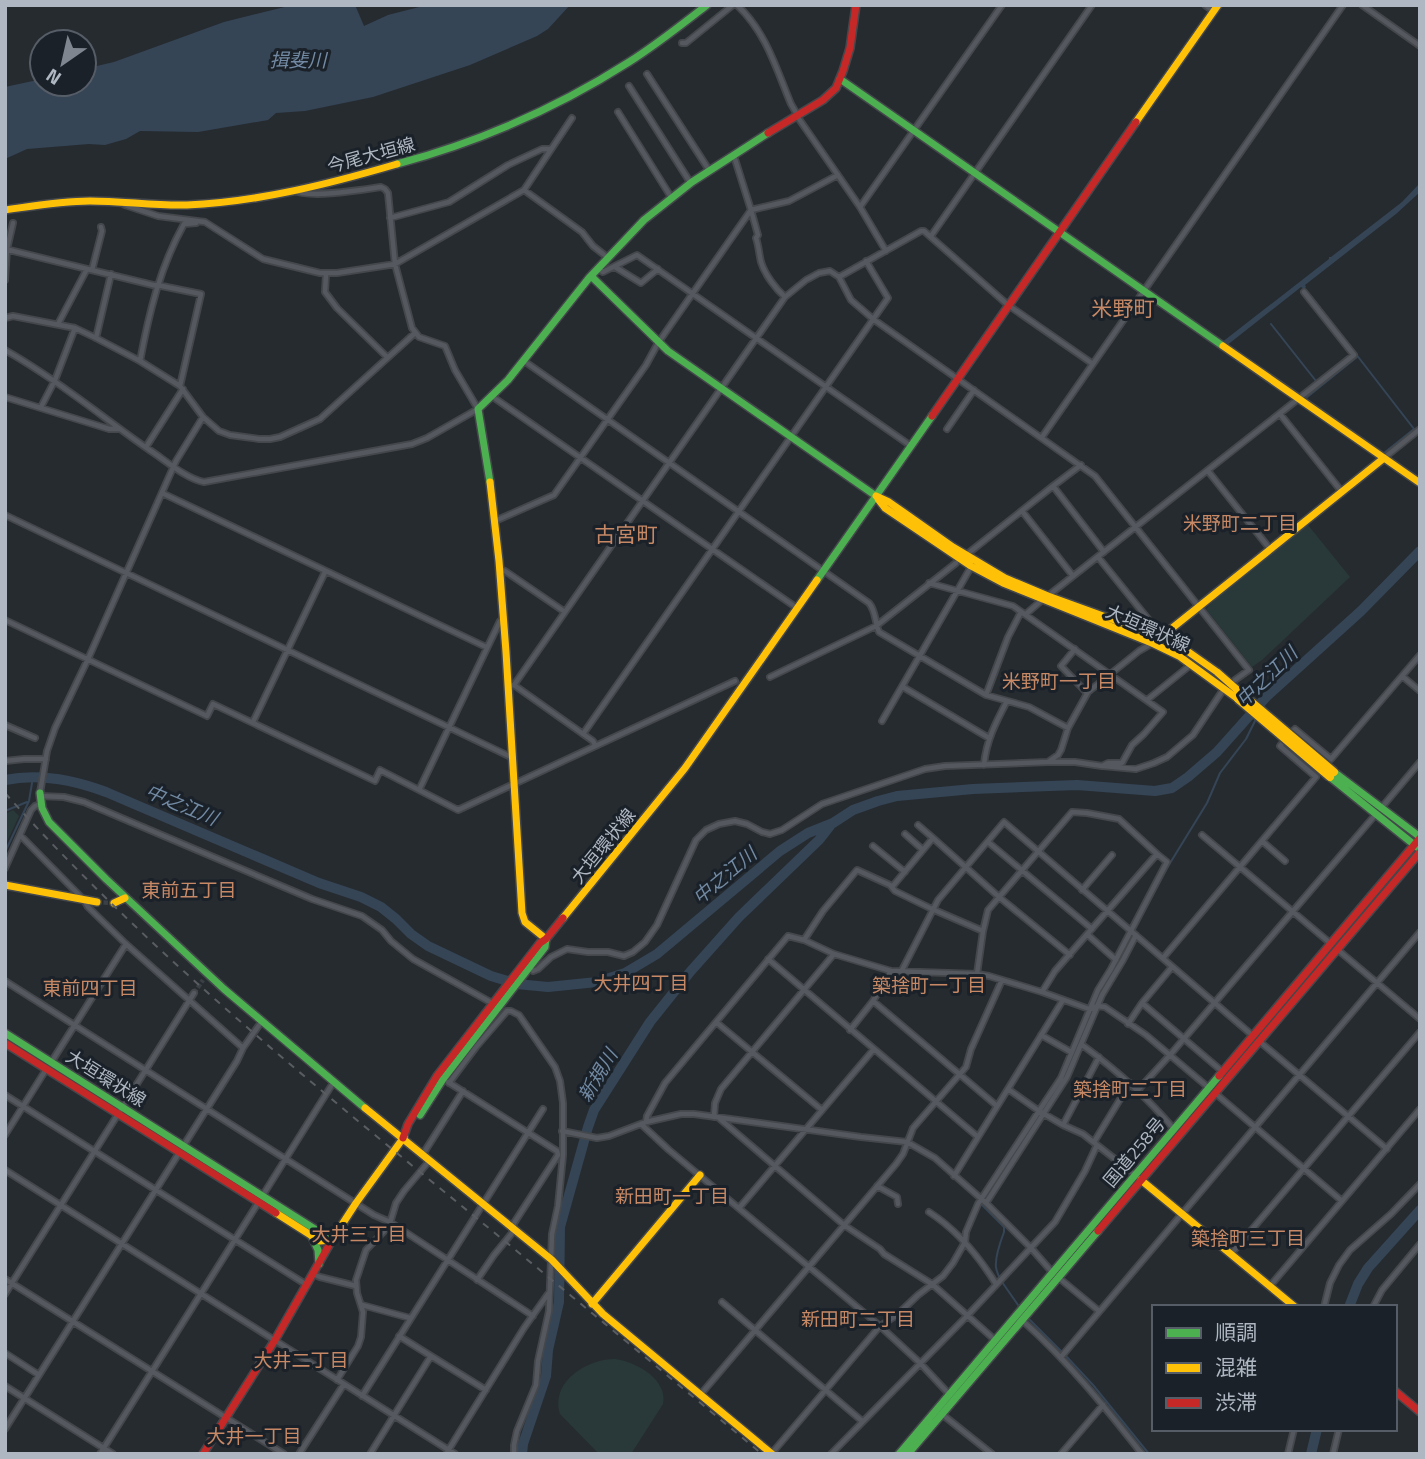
<svg xmlns="http://www.w3.org/2000/svg" width="1425" height="1459" font-family="'Titillium Web','Noto Sans JP',sans-serif">
	<rect width="100%" height="100%" fill="#262b30"/>
	<path fill="#293939" d="M1308,525L1350,577L1262,660L1252,667L1206,609L1220,594Z
		M13,810L19,816L5,846V814Z
		M615,1359C636,1362 668,1379 663,1404L631,1454H599L560,1414C550,1382 587,1359 615,1359Z"/>
	<path fill="#354556" d="M293,5H355L364,26L388,15L427,5H570L548,29L537,36L470,65L373,97L305,111L276,113L268,120L198,132L140,131L126,139L105,145L89,144L27,149L5,159V87L42,79V84H84V69L114,62L224,22Z
		M1420,183V192L1396,214L1305,285L1306,287L1304,289L1301,287L1226,346L1221,343L1329,259V257H1331L1402,202Z"/>
	<g fill="none" stroke-linecap="round" stroke-linejoin="round">
		<path stroke="#354556" stroke-width="2" d="M1311,296L1414,429L1384,453
			M1271,324L1316,381
			M1306,398L1357,357
			M1262,706L1267,696
			M5,811L27,802
			M5,852L29,801L33,777
			M1134,930L1167,868L1207,803L1220,773L1246,739L1257,717
			M1097,999L1118,963L1132,935
			M1076,1047L1085,1030
			M1061,1082L1073,1056
			M1018,1305C995,1271 989,1272 1004,1232V1227L982,1205L1045,1108
			M1030,1320L1062,1352
			M1066,1356L1093,1385L1149,1454"/>
		<path stroke="#354556" stroke-width="10" d="M5,780C39,773 74,780 106,792L319,883L361,897L381,907L396,919L411,934L428,946L491,976L517,984L548,987L597,982L625,973L657,954L780,851L808,833L833,823L853,810L878,801L897,796L973,789L1077,785L1155,791L1172,788L1188,777L1217,752L1267,696L1361,611L1420,551
			M1349,1307L1358,1284L1368,1268L1420,1210
			M522,1454L523,1444L546,1376L548,1350L559,1302L560,1227L588,1127L594,1110L650,1022L690,972L739,917L819,840L830,826
			M1311,1454L1317,1429"/>
		<path stroke="#3b4046" stroke-width="4.5" stroke-dasharray="4.5 2" stroke-linecap="butt" d="M97,902L114,903
			M194,993L203,980"/>
		<g stroke="#44474b" stroke-width="8">
			<path id="street" d="M737,5C766,32 776,68 791,104C794,109 797,114 799,119L860,207L886,251
				M1205,5L1213,11
				M1362,5L1420,46
				M682,43H686L733,5
				M647,74L709,170
				M629,86L690,182
				M618,112L671,197
				M524,190L582,232L593,246L607,257
				M125,205L158,216L205,222L263,259L320,273H337L389,265L395,264L524,190L572,118
				M860,207L1002,5
				M390,218L449,202L508,165L542,149H550
				M931,236L1092,5
				M5,249L157,286
				M615,267L641,283L658,269
				M598,269L603,272L637,255L911,446
				M92,270L102,231L101,227
				M326,274L325,292L337,308L387,357
				M5,280L7,249L13,223
				M157,285L201,294L180,386
				M785,297C776,289 765,275 761,262C759,254 759,247 756,238L758,235L751,210L789,201L838,175
				M5,318L13,316L75,328L96,338L140,361L180,386L203,417L219,431L230,435L259,439H270L280,437L320,419L415,333
				M58,324L87,269
				M96,338L111,274
				M5,350C56,379 101,416 148,449C164,459 186,479 204,482L412,444L427,438L478,409L455,370L445,346L419,337L412,328L395,264L388,193L385,189L381,187C361,190 309,199 293,190
				M140,361C149,313 160,267 184,224L196,223
				M524,361L869,603C876,611 875,623 879,632L986,695L1029,707L1068,728
				M1093,364L1008,305L924,231H921L839,277L851,300L873,319L1095,476L1249,670L1235,680
				M5,397L109,429H119
				M493,397L797,608
				M41,407L55,380L75,328
				M1280,414L1342,492
				M947,429L974,390
				M1042,437L1343,5
				M146,447L183,389
				M1384,458L1420,429
				M1208,471L1270,549
				M1053,486L1081,465
				M162,493L486,647
				M1022,511L1073,576
				M5,515L513,758
				M495,521L554,495L646,365L658,343L751,210L734,156
				M966,555L1053,486L1104,552
				M1098,557L1157,630
				M499,569L505,571L565,612
				M929,583L1013,606L1163,712L1144,734L1132,745L1122,763H1108L1102,766L1075,762H1049
				M1049,595L1354,355L1304,292
				M1026,614L1042,600
				M5,620L207,716L213,704L375,781L380,770L458,810L735,681
				M1075,649L1061,666L1087,693
				M1402,676L1420,691
				M770,677L876,626L956,563
				M514,685L593,741L595,745
				M508,686L514,685L785,297L806,280L819,273L830,271L839,277
				M903,687L989,738
				M986,695L1008,637L1021,612
				M1147,700L1188,667
				M882,721L971,567
				M253,722L325,572
				M5,725L35,738
				M583,734L888,298L866,261
				M5,761L24,759H46
				M984,765C986,741 996,722 1007,701
				M1103,766L1136,769L1154,763L1167,757L1193,735L1221,693
				M419,790L500,621L503,619
				M40,793L47,751L55,728L88,659L176,461L203,417
				M40,796L64,797L84,802L312,899L362,916L382,930L391,941L413,959L492,1003
				M1382,807L1420,762
				M905,834L923,850
				M20,835L84,900L88,907L126,944L243,1048
				M1202,835L1330,943
				M933,838L999,897L1070,955
				M1262,841L1285,861
				M988,842L1092,929
				M873,846L905,872
				M5,868L31,810L35,806L40,804
				M892,887L933,838L918,825
				M1082,890L1112,855
				M983,931L988,910L1072,812L1087,813L1119,819L1157,854
				M1088,935L1116,960
				M804,940L823,911L857,870L890,885L895,891L932,909L983,931L977,974
				M1338,950L1420,1019
				M1163,958L1316,777L1280,746L1294,730L1295,729L1331,759L1420,655
				M768,959L978,1137
				M530,968L533,971L538,969L551,957L567,949L588,952H608L624,956L633,952L645,942L657,925L696,840L706,830L719,824L735,821L747,824L762,832L770,834L782,830L822,804L925,769L945,766L1048,762L1058,755L1061,750L1068,728L1088,692L1139,651L1151,644
				M901,972L938,900L1004,822L1252,1035
				M5,981L374,1215L390,1222L533,1316
				M873,1001L997,1106
				M1142,1003L1223,1072
				M716,1022L822,1110
				M1128,1024L1142,1003L1172,967
				M850,1030L873,1001L891,971
				M1041,1035L1071,1052
				M1259,1041L1387,1149
				M1081,1044C1115,1069 1146,1096 1173,1128
				M1099,1057L1063,1125L1083,1134L1134,1174
				M52,1061L126,944
				M448,1082L557,1151L558,1155L514,1223L512,1233L494,1255L477,1280
				M449,1083L476,1047L507,1011H511L519,1015L555,1067L560,1081L563,1103V1155L558,1206L552,1234L549,1311L538,1361L536,1385L517,1431L514,1445V1454
				M1008,1089L1039,1111L1061,1078L1098,990L1111,969L1167,862L1157,854L1055,971L1042,992
				M1138,1090L1170,1055L1376,814
				M1215,1093L1342,1201
				M5,1095L307,1285
				M714,1117L715,1103L721,1089L834,954
				M720,1119L844,1225L880,1249L884,1254L932,1284L995,1340
				M646,1122L647,1116L665,1083L788,936L804,940L834,954L891,971L977,974L989,976L1042,992L1089,1009L1098,1006L1105,1007L1146,1035L1209,1088
				M641,1124L669,1150L880,1326L920,1363L948,1393
				M562,1131L597,1138L609,1136L646,1122L681,1114H694L861,1137L907,1142L935,1158L986,1203L1031,1248L1052,1272
				M5,1135L47,1068
				M1094,1142L1130,1083
				M184,1145L237,1061L243,1048L262,1021
				M423,1154L463,1091
				M5,1170L455,1454
				M954,1176L1063,1000
				M877,1186L897,1197L898,1204
				M263,1195L333,1083
				M986,1203L1067,1077L1102,995L1123,960L1136,935
				M739,1208L874,1049
				M929,1212C957,1230 978,1255 996,1284
				M1231,1254L1420,1032
				M313,1274L320,1277L356,1286
				M1059,1278L1099,1311
				M5,1279L284,1454
				M1270,1286L1420,1109
				M5,1294L194,993
				M722,1302L862,1421
				M362,1305L410,1318
				M1324,1307L1330,1283L1339,1265L1350,1250L1391,1214L1420,1184
				M1373,1307L1382,1290L1420,1244
				M1023,1321C1068,1361 1105,1407 1142,1454
				M5,1353L39,1375
				M431,1356L486,1390
				M1061,1357L1420,932
				M337,1380L358,1346L361,1337L363,1312L357,1293L356,1280L366,1250L389,1226L396,1203L404,1191L430,1160
				M5,1386L113,1454
				M701,1394L896,1164L903,1154L913,1128L966,1067L971,1049L1002,980
				M362,1396L543,1109
				M943,1415L992,1454
				M5,1429L179,1153
				M772,1453L880,1326L897,1315L918,1295L943,1276L953,1263L965,1242L966,1232L978,1204L1039,1111L1063,1125
				M100,1454L258,1203
				M299,1454L344,1384
				M370,1454L431,1356L399,1336
				M446,1454L524,1328L548,1294
				M831,1454L967,1316L1055,1222L1085,1171L1097,1145
				M1061,1454L1103,1405
				M1288,1454L1294,1429
				M1333,1454L1339,1429"/>
		</g>
		<g stroke="#44474b" stroke-width="10">
			<path id="fast" d="M840,79L1223,346
				M397,164C479,142 557,108 629,62C656,45 681,25 707,5
				M591,276L668,351L876,496L932,416
				M490,482L478,409L508,380L589,278L644,220L692,182L768,133
				M817,580L876,496
				M1334,772L1420,837
				M1330,777L1417,847
				M40,793L42,808L49,822L106,879L224,989L365,1108
				M5,1033L332,1240
				M420,1115L443,1079L545,947L546,939
				M312,1237L318,1250L319,1264
				M899,1454L1219,1076
				M908,1454L1098,1231"/>
		</g>
		<g stroke="#44474b" stroke-width="10">
			<path id="slow" d="M1136,122L1218,5
				M5,210C33,206 62,201 90,201C123,201 155,206 187,205C258,202 329,184 397,164
				M1223,346L1420,483
				M490,482L499,561L506,652L522,913L525,922L546,939
				M876,496L889,502L953,547L1005,578L1048,596L1161,637L1183,648L1217,672L1242,694
				M878,499L885,508L971,566L1003,583L1152,643L1179,656L1238,699
				M1161,637L1384,458
				M5,885L97,902
				M114,903L125,898
				M563,918L685,768L817,580
				M365,1108L552,1260L603,1314L772,1454
				M1141,1180L1295,1307
				M276,1213L320,1241L332,1240L356,1203L404,1137
				M592,1304L700,1175"/>
		</g>
		<g stroke="#44474b" stroke-width="10">
			<path id="jam" d="M768,133L823,100L836,88L843,71L850,48L856,5
				M932,416L1136,122
				M5,1043L276,1213
				M1219,1076L1420,838
				M403,1138L408,1124L437,1076L540,943L546,939L563,918
				M1098,1231L1420,852
				M1395,1391L1420,1412
				M203,1454L275,1340L332,1240"/>
		</g>
		<use href="#street" stroke="#55595f" stroke-width="4.5"/>
		<use href="#fast" stroke="#4caf50" stroke-width="7"/>
		<use href="#slow" stroke="#ffc107" stroke-width="7"/>
		<use href="#jam" stroke="#c62828" stroke-width="7"/>
		<path stroke="#595d62" stroke-width="2" stroke-dasharray="7 7" stroke-linecap="butt" d="M5,793C134,937 282,1059 431,1181C542,1271 652,1363 762,1454"/>
		<g stroke="#43474d" stroke-width="11" stroke-linecap="butt">
			<path id="slow-bridge" d="M1242,694L1334,772
				M1238,699L1330,777"/>
		</g>
		<use href="#slow-bridge" stroke="#ffc107" stroke-width="8"/>
	</g>
	<g text-anchor="middle" dominant-baseline="central" stroke-width="6" stroke-linejoin="round" paint-order="stroke">
		<g font-size="18" fill="#afb7c2" stroke="#1a2129">
			<text transform="translate(371 155) rotate(-15)">今尾大垣線</text>
			<text transform="translate(1148 628) rotate(24)">大垣環状線</text>
			<text transform="translate(603 846) rotate(-51)">大垣環状線</text>
			<text transform="translate(106 1078) rotate(32)">大垣環状線</text>
			<text transform="translate(1134 1152) rotate(-50)">国道258号</text>
		</g>
		<g font-size="19" font-style="italic" fill="#728aa3" stroke="#1a2129">
			<text x="298" y="59">揖斐川</text>
			<text transform="translate(1266 676) rotate(-44)">中之江川</text>
			<text transform="translate(182 804) rotate(23)">中之江川</text>
			<text transform="translate(724 875) rotate(-40)">中之江川</text>
			<text transform="translate(597 1075) rotate(-59)">新規川</text>
		</g>
		<g font-size="19" fill="#c78965" stroke="#1a2129">
			<text x="1240" y="522">米野町二丁目</text>
			<text x="1059" y="680">米野町一丁目</text>
			<text x="189" y="889">東前五丁目</text>
			<text x="641" y="982">大井四丁目</text>
			<text x="929" y="984">築捨町一丁目</text>
			<text x="90" y="987">東前四丁目</text>
			<text x="1130" y="1088">築捨町二丁目</text>
			<text x="672" y="1195">新田町一丁目</text>
			<text x="359" y="1233">大井三丁目</text>
			<text x="1248" y="1237">築捨町三丁目</text>
			<text x="858" y="1318">新田町二丁目</text>
			<text x="301" y="1359">大井二丁目</text>
			<text x="254" y="1435">大井一丁目</text>
		</g>
		<g font-size="21" fill="#c78965" stroke="#1a2129">
			<text x="1123" y="308">米野町</text>
			<text x="626" y="534">古宮町</text>
		</g>
	</g>
	<rect width="1425" height="1459" fill="none" stroke="#afb7c2" stroke-width="14"/>
	<rect x="1152" y="1305" width="245" height="126" fill="#1a2129" stroke="#565d66" stroke-width="2"/>
	<rect x="1166" y="1328" width="35" height="10" fill="#4caf50" stroke="#565d66" stroke-width="2"/>
	<text x="1215" y="1340" font-size="21" fill="#afb7c2">順調</text>
	<rect x="1166" y="1363" width="35" height="10" fill="#ffc107" stroke="#565d66" stroke-width="2"/>
	<text x="1215" y="1375" font-size="21" fill="#afb7c2">混雑</text>
	<rect x="1166" y="1398" width="35" height="10" fill="#c62828" stroke="#565d66" stroke-width="2"/>
	<text x="1215" y="1410" font-size="21" fill="#afb7c2">渋滞</text>
	<g transform="translate(63 63) rotate(214)"><circle r="33" fill="#1a2129" stroke="#565d66" stroke-width="2"/>
	<path d="M0-5L12 26L0 18L-12 26Z" fill="#7f868f"/>
	<text y="-10" font-size="19" font-weight="bold" text-anchor="middle" fill="#afb7c2">N</text>
	</g>
</svg>
